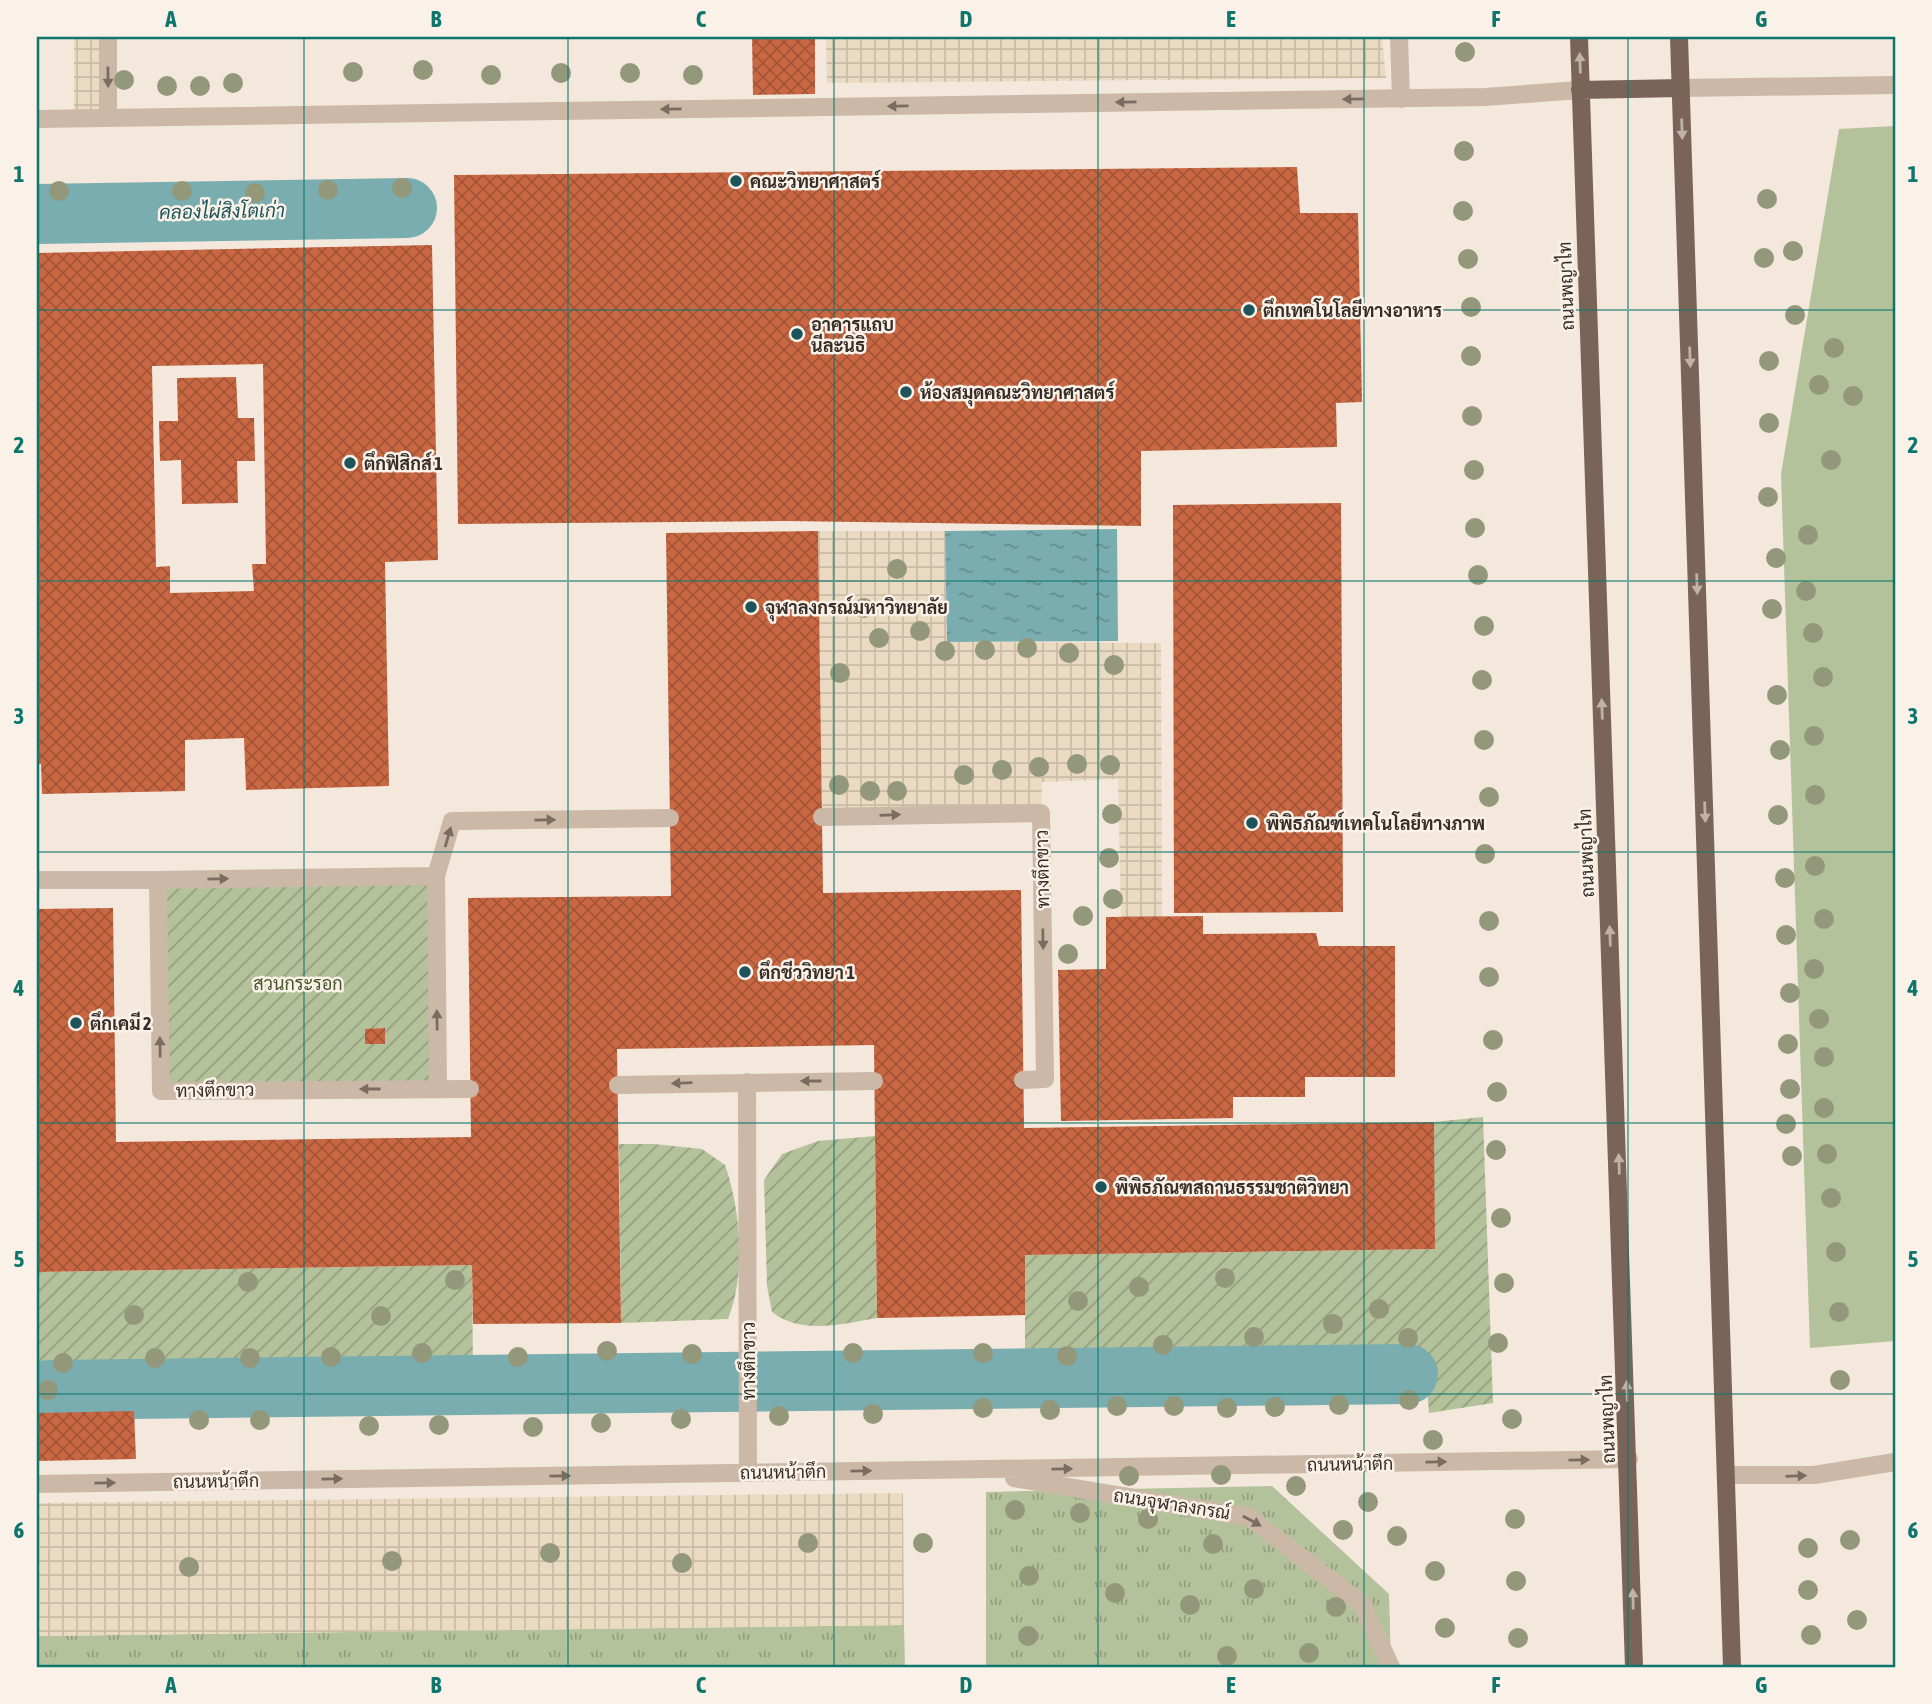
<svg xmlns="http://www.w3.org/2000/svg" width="1932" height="1704" font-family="'Asap Condensed',Sarabun,sans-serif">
	<defs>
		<pattern id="grass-tufts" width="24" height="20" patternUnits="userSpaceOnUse" patternTransform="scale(1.75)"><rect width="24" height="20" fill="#b4c29b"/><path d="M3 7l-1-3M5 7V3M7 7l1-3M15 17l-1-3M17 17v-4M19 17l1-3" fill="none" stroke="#939e7e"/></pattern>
		<pattern id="garden-furrows" width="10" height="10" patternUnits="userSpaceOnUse" patternTransform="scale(1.75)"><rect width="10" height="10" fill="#b4c29b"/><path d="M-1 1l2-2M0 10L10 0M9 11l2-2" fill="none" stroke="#939e7e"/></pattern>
		<pattern id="plaza-grid" width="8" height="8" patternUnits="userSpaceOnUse" patternTransform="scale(1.75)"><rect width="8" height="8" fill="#ebdac2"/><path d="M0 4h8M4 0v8" fill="none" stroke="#cabba7"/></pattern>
		<pattern id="water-ripples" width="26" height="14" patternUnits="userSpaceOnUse" patternTransform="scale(1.75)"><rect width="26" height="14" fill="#7aadb0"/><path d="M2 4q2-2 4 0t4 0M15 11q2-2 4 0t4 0" fill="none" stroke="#658d8f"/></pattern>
		<pattern id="building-cross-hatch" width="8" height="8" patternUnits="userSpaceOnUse" patternTransform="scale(1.75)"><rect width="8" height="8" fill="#c96743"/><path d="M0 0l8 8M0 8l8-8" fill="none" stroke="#a45538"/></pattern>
	</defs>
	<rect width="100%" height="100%" fill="#f3e8db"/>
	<path fill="url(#grass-tufts)" d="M1272,1486L1389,1594L1391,1667H986V1492Z
		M904,1625L905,1667H37V1636Z"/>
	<path fill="#b4c29b" d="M1895,126V1341L1810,1348L1781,474L1839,129Z"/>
	<path fill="url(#garden-furrows)" d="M436,876L438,1088L161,1091L158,880Z
		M1483,1117L1493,1403L1429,1413L1425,1365L1025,1364V1255L1434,1249V1122Z
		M875,1136L877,1318C842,1324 801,1335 772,1312L767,1286L764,1180L782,1154L818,1141Z
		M619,1144H654L702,1149L725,1165C741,1211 746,1274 728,1319L621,1323Z
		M472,1265L473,1372L37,1376V1272Z"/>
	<path fill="url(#plaza-grid)" d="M74,37H101L102,111L74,113Z
		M826,37H1382L1386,78L827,83Z
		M818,531H945L947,642L1161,643L1162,917H1121L1118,779L1042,782L1041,813L822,817Z
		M903,1493L904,1625L37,1636V1503Z"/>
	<path fill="url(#water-ripples)" d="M1117,529L1118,641L947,642L945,531Z"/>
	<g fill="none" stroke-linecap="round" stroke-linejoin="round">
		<path stroke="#7aadb0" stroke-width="60" d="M37,214L407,208
			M48,1390L1408,1374"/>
	</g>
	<path fill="url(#building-cross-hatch)" fill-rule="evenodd" d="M752,37H815V94L753,95Z
		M1297,167L1300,213H1358L1362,402L1336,403L1337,447L1141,451V526L786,521L458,524L454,175Z
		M432,245L438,560L385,562L389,786L246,790L244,738L185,740V791L42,794L41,764H37V253ZM263,364L266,564H252L254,591L170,593V566L156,567L152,366Z
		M236,377L238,418H254L255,461H237L238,503L182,504L181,460L160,461L159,421H178L177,378Z
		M1341,503L1343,912L1174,913L1173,505Z
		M818,531L823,893L1021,890L1024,1128L1434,1122L1435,1249L1025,1255V1315L877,1318L874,1045L617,1049L621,1323L473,1324L472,1265L37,1272V909L113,908L116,1142L471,1137L468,898L671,896L666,533Z
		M1203,916V934L1316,933L1319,946H1395V1077H1305V1097H1233V1118L1061,1121L1058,970L1106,969V917Z
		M385,1028V1044H365V1029Z
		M134,1411L136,1459L37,1461V1413Z"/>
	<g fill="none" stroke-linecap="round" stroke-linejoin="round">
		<path stroke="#cbb8a7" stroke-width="18" d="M1399,37L1401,99
			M822,817L1041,813L1045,1079L1023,1080
			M436,876L158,880L161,1091L470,1089
			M37,880H158
			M747,1082L748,1473
			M618,1085L874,1081
			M438,1088L436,876L452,821L670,818"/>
		<path stroke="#cbb8a7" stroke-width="18" d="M108,37V117
			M1681,88L1895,85
			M37,119L1485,97L1580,90
			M1728,1475H1814L1895,1462
			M1014,1478L1249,1517L1362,1604L1391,1667
			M37,1484L1629,1459"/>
		<path stroke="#7a6458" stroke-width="18" d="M1579,37L1634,1667
			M1679,37L1732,1667
			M1580,90L1681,88"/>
	</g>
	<g fill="#93987a">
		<circle cx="1465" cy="52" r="10"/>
		<circle cx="423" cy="70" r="10"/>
		<circle cx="353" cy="72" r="10"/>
		<circle cx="561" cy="73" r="10"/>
		<circle cx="630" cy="73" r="10"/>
		<circle cx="491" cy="75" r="10"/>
		<circle cx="693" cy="75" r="10"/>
		<circle cx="124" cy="80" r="10"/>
		<circle cx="233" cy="83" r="10"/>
		<circle cx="167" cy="86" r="10"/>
		<circle cx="200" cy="86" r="10"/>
		<circle cx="1464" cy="151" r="10"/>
		<circle cx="402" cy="188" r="10"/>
		<circle cx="328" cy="190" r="10"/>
		<circle cx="59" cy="191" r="10"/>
		<circle cx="182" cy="191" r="10"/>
		<circle cx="255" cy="193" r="10"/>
		<circle cx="1767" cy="199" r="10"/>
		<circle cx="1463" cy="211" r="10"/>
		<circle cx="1793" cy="251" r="10"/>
		<circle cx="1764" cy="258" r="10"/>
		<circle cx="1468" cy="259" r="10"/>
		<circle cx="1471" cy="307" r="10"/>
		<circle cx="1795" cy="315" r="10"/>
		<circle cx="1834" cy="348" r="10"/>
		<circle cx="1471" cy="356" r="10"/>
		<circle cx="1769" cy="361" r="10"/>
		<circle cx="1819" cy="385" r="10"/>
		<circle cx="1853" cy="396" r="10"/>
		<circle cx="1472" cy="416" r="10"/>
		<circle cx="1769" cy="423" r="10"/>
		<circle cx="1831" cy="460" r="10"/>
		<circle cx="1474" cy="470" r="10"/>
		<circle cx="1768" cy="497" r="10"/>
		<circle cx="1475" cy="528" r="10"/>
		<circle cx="1808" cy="535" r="10"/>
		<circle cx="1776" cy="558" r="10"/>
		<circle cx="897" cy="569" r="10"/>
		<circle cx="1478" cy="575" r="10"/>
		<circle cx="1806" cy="591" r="10"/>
		<circle cx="864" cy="608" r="10"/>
		<circle cx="1772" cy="609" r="10"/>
		<circle cx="1484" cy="626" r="10"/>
		<circle cx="920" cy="631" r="10"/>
		<circle cx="1813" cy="633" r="10"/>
		<circle cx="879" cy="638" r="10"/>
		<circle cx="1027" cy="648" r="10"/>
		<circle cx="985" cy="650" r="10"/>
		<circle cx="945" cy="651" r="10"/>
		<circle cx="1069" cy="653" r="10"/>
		<circle cx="1114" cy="665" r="10"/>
		<circle cx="840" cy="673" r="10"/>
		<circle cx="1823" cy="677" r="10"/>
		<circle cx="1482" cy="680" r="10"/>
		<circle cx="1777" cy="695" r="10"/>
		<circle cx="1814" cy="736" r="10"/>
		<circle cx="1484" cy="740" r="10"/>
		<circle cx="1780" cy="750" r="10"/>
		<circle cx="1077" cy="764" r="10"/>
		<circle cx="1110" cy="765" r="10"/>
		<circle cx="1039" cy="767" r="10"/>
		<circle cx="1002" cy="770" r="10"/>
		<circle cx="964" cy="775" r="10"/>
		<circle cx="839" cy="785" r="10"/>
		<circle cx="870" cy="791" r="10"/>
		<circle cx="897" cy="791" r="10"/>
		<circle cx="1815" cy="795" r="10"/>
		<circle cx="1489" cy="797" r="10"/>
		<circle cx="1112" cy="814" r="10"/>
		<circle cx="1778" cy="815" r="10"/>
		<circle cx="1485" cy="854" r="10"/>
		<circle cx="1109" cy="858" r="10"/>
		<circle cx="1815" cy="866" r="10"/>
		<circle cx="1785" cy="878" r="10"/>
		<circle cx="1113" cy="899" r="10"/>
		<circle cx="1083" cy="916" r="10"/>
		<circle cx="1824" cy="919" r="10"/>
		<circle cx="1489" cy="921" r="10"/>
		<circle cx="1786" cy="935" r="10"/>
		<circle cx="1068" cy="954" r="10"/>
		<circle cx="1814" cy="969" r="10"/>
		<circle cx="1489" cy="977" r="10"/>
		<circle cx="1790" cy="993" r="10"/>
		<circle cx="1819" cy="1019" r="10"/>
		<circle cx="1493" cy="1040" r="10"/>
		<circle cx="1788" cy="1044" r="10"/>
		<circle cx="1824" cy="1057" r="10"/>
		<circle cx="1790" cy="1089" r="10"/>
		<circle cx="1497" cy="1092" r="10"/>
		<circle cx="1824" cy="1108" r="10"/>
		<circle cx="1786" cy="1124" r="10"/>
		<circle cx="1496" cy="1150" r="10"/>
		<circle cx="1827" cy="1154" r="10"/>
		<circle cx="1792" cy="1156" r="10"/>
		<circle cx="1831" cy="1198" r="10"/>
		<circle cx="1501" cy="1218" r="10"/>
		<circle cx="1836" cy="1252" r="10"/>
		<circle cx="1225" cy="1278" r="10"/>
		<circle cx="455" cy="1280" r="10"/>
		<circle cx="248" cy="1282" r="10"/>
		<circle cx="1504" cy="1283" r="10"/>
		<circle cx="1139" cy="1287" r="10"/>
		<circle cx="1078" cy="1301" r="10"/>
		<circle cx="1379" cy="1309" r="10"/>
		<circle cx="1839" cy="1312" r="10"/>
		<circle cx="134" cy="1315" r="10"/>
		<circle cx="381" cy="1316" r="10"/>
		<circle cx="1333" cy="1324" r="10"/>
		<circle cx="1254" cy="1337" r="10"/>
		<circle cx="1408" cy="1338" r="10"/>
		<circle cx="1498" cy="1343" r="10"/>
		<circle cx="1163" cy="1345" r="10"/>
		<circle cx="607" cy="1351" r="10"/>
		<circle cx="422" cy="1353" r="10"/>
		<circle cx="853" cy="1353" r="10"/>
		<circle cx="983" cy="1353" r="10"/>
		<circle cx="692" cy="1354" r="10"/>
		<circle cx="1067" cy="1356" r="10"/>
		<circle cx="331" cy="1357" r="10"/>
		<circle cx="518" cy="1357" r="10"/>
		<circle cx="155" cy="1358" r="10"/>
		<circle cx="250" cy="1358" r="10"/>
		<circle cx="63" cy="1363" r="10"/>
		<circle cx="1840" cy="1380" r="10"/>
		<circle cx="48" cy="1390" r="10"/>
		<circle cx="1409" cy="1400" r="10"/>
		<circle cx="1339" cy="1405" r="10"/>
		<circle cx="1117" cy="1406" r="10"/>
		<circle cx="1174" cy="1406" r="10"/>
		<circle cx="1275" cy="1407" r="10"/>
		<circle cx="983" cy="1408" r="10"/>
		<circle cx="1227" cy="1408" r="10"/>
		<circle cx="1050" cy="1410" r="10"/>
		<circle cx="873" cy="1414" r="10"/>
		<circle cx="779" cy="1416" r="10"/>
		<circle cx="681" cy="1419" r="10"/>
		<circle cx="1512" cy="1419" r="10"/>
		<circle cx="199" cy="1420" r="10"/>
		<circle cx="260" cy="1420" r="10"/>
		<circle cx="601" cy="1423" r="10"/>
		<circle cx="439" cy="1425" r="10"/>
		<circle cx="369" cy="1426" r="10"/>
		<circle cx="533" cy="1427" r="10"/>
		<circle cx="1433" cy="1440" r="10"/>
		<circle cx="1221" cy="1475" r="10"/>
		<circle cx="1129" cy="1476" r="10"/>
		<circle cx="1296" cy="1486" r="10"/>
		<circle cx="1368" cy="1502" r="10"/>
		<circle cx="1015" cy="1510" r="10"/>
		<circle cx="1080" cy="1513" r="10"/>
		<circle cx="1148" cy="1519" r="10"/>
		<circle cx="1515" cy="1519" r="10"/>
		<circle cx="1343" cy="1530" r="10"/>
		<circle cx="1397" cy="1536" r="10"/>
		<circle cx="1850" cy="1540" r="10"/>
		<circle cx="808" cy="1543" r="10"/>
		<circle cx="923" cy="1543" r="10"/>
		<circle cx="1213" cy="1544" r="10"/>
		<circle cx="1808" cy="1548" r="10"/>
		<circle cx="550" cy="1553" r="10"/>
		<circle cx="392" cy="1561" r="10"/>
		<circle cx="682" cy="1563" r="10"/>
		<circle cx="189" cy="1567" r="10"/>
		<circle cx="1435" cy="1571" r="10"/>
		<circle cx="1029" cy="1576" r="10"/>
		<circle cx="1516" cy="1581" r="10"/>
		<circle cx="1254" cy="1589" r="10"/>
		<circle cx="1808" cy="1590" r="10"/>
		<circle cx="1115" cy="1593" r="10"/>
		<circle cx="1190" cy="1605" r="10"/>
		<circle cx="1336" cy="1607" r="10"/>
		<circle cx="1857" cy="1620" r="10"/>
		<circle cx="1445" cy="1628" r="10"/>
		<circle cx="1811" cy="1635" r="10"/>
		<circle cx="1028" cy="1636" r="10"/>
		<circle cx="1518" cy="1638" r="10"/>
		<circle cx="1309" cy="1653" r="10"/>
		<circle cx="1227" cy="1656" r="10"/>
	</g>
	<defs><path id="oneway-solid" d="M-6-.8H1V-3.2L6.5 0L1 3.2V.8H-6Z" transform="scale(1.75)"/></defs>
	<g fill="#c0b2a7">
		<use href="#oneway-solid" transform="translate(1580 63) rotate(-92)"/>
		<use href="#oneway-solid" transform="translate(1682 129) rotate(88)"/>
		<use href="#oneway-solid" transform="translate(1690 357) rotate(88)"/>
		<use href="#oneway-solid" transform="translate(1697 584) rotate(88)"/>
		<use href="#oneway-solid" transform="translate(1602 709) rotate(-92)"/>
		<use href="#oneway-solid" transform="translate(1705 812) rotate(88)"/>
		<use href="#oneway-solid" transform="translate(1610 936) rotate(-92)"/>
		<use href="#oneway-solid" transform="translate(1619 1164) rotate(-92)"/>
		<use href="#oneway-solid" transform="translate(1627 1391) rotate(-92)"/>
		<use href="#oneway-solid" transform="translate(1633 1599) rotate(-91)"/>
	</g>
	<g fill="#7a6c61">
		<use href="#oneway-solid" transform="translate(108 77) rotate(89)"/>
		<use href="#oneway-solid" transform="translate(1353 99) rotate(179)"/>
		<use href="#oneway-solid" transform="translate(1126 102) rotate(179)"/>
		<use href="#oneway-solid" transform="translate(898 106) rotate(179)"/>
		<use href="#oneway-solid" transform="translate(671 109) rotate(179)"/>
		<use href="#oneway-solid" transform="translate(890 815) rotate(-2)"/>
		<use href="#oneway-solid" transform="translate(545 820) rotate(-1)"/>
		<use href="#oneway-solid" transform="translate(448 837) rotate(-74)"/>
		<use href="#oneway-solid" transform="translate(218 879) rotate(-1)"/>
		<use href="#oneway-solid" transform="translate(1043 939) rotate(89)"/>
		<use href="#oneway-solid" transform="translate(437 1020) rotate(-91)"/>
		<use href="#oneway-solid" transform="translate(160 1047) rotate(-91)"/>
		<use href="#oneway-solid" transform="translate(811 1081) rotate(180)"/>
		<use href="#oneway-solid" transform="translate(682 1083) rotate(178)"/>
		<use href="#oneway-solid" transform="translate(370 1089) rotate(180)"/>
		<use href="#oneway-solid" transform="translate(1579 1460) rotate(-1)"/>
		<use href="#oneway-solid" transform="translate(1436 1462) rotate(-1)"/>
		<use href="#oneway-solid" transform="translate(1062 1469) rotate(-1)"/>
		<use href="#oneway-solid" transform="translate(861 1471) rotate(-1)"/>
		<use href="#oneway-solid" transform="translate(560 1476) rotate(-1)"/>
		<use href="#oneway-solid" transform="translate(1796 1476) rotate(-2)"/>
		<use href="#oneway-solid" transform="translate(332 1479) rotate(-1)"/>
		<use href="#oneway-solid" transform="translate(105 1483) rotate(-1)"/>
		<use href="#oneway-solid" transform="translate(1252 1521) rotate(29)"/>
	</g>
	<path fill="none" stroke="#0f766e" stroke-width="2" stroke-opacity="0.55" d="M304,37V1667M568,37V1667M834,37V1667M1098,37V1667M1364,37V1667M1628,37V1667M37,310H1895M37,581H1895M37,852H1895M37,1123H1895M37,1394H1895"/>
	<g fill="#1c545a" stroke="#faf2e8" stroke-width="2.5">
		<circle cx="736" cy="181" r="7"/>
		<circle cx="1249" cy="310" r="7"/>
		<circle cx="797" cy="334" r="7"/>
		<circle cx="906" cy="392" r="7"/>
		<circle cx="350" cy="463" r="7"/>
		<circle cx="751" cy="607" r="7"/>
		<circle cx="1252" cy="823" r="7"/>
		<circle cx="745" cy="972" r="7"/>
		<circle cx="76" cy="1023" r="7"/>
		<circle cx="1101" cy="1187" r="7"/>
	</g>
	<g text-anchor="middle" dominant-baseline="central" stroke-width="5" stroke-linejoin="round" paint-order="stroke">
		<g font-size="18" font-weight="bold" fill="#372d28" stroke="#faf2e8" text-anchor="start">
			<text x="750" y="181">คณะวิทยาศาสตร์</text>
			<text x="1263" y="310">ตึกเทคโนโลยีทางอาหาร</text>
			<text x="811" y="324">อาคารแถบ<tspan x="811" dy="21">นีละนิธิ</tspan></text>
			<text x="920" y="392">ห้องสมุดคณะวิทยาศาสตร์</text>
			<text x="364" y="463">ตึกฟิสิกส์ 1</text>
			<text x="765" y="607">จุฬาลงกรณ์มหาวิทยาลัย</text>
			<text x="1266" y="823">พิพิธภัณฑ์เทคโนโลยีทางภาพ</text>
			<text x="759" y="972">ตึกชีววิทยา 1</text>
			<text x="90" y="1023">ตึกเคมี 2</text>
			<text x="1115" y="1187">พิพิธภัณฑสถานธรรมชาติวิทยา</text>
		</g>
		<g font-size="18" fill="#372d28" stroke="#faf2e8">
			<text transform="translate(1566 286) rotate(-92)">ถนนพญาไท</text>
			<text transform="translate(1586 853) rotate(-92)">ถนนพญาไท</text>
			<text transform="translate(1042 869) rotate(-91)">ทางตึกขาว</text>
			<text transform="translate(215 1090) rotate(-1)">ทางตึกขาว</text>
			<text transform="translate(748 1361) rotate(-90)">ทางตึกขาว</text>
			<text transform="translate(1607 1419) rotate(-92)">ถนนพญาไท</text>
			<text transform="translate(1350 1464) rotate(-1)">ถนนหน้าตึก</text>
			<text transform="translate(783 1472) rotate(-1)">ถนนหน้าตึก</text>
			<text transform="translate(216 1481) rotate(-1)">ถนนหน้าตึก</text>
			<text transform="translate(1172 1504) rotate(9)">ถนนจุฬาลงกรณ์</text>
		</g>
		<g font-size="18" fill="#45562b" stroke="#faf2e8">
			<text x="298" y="983">สวนกระรอก</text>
		</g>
		<g font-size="19" font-style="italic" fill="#1c545a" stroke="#faf2e8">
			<text transform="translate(222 211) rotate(-1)">คลองไผ่สิงโตเก่า</text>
		</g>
	</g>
	<rect width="1932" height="1704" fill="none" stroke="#faf2e8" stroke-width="77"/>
	<rect x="38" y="38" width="1856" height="1628" fill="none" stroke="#0f766e" stroke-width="2.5"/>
	<g font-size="23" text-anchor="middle" font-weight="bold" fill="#0f766e">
		<text x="171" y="27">A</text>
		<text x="436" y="27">B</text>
		<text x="701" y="27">C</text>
		<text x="966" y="27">D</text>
		<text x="1231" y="27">E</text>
		<text x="1496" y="27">F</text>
		<text x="1761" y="27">G</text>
		<text x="19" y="182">1</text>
		<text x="1913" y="182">1</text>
		<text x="19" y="453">2</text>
		<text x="1913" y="453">2</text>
		<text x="19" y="724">3</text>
		<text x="1913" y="724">3</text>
		<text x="19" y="996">4</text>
		<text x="1913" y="996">4</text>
		<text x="19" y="1267">5</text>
		<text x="1913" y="1267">5</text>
		<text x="19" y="1538">6</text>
		<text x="1913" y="1538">6</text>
		<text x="171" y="1693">A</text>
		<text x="436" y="1693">B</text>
		<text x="701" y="1693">C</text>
		<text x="966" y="1693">D</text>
		<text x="1231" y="1693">E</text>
		<text x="1496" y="1693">F</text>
		<text x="1761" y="1693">G</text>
	</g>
</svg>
